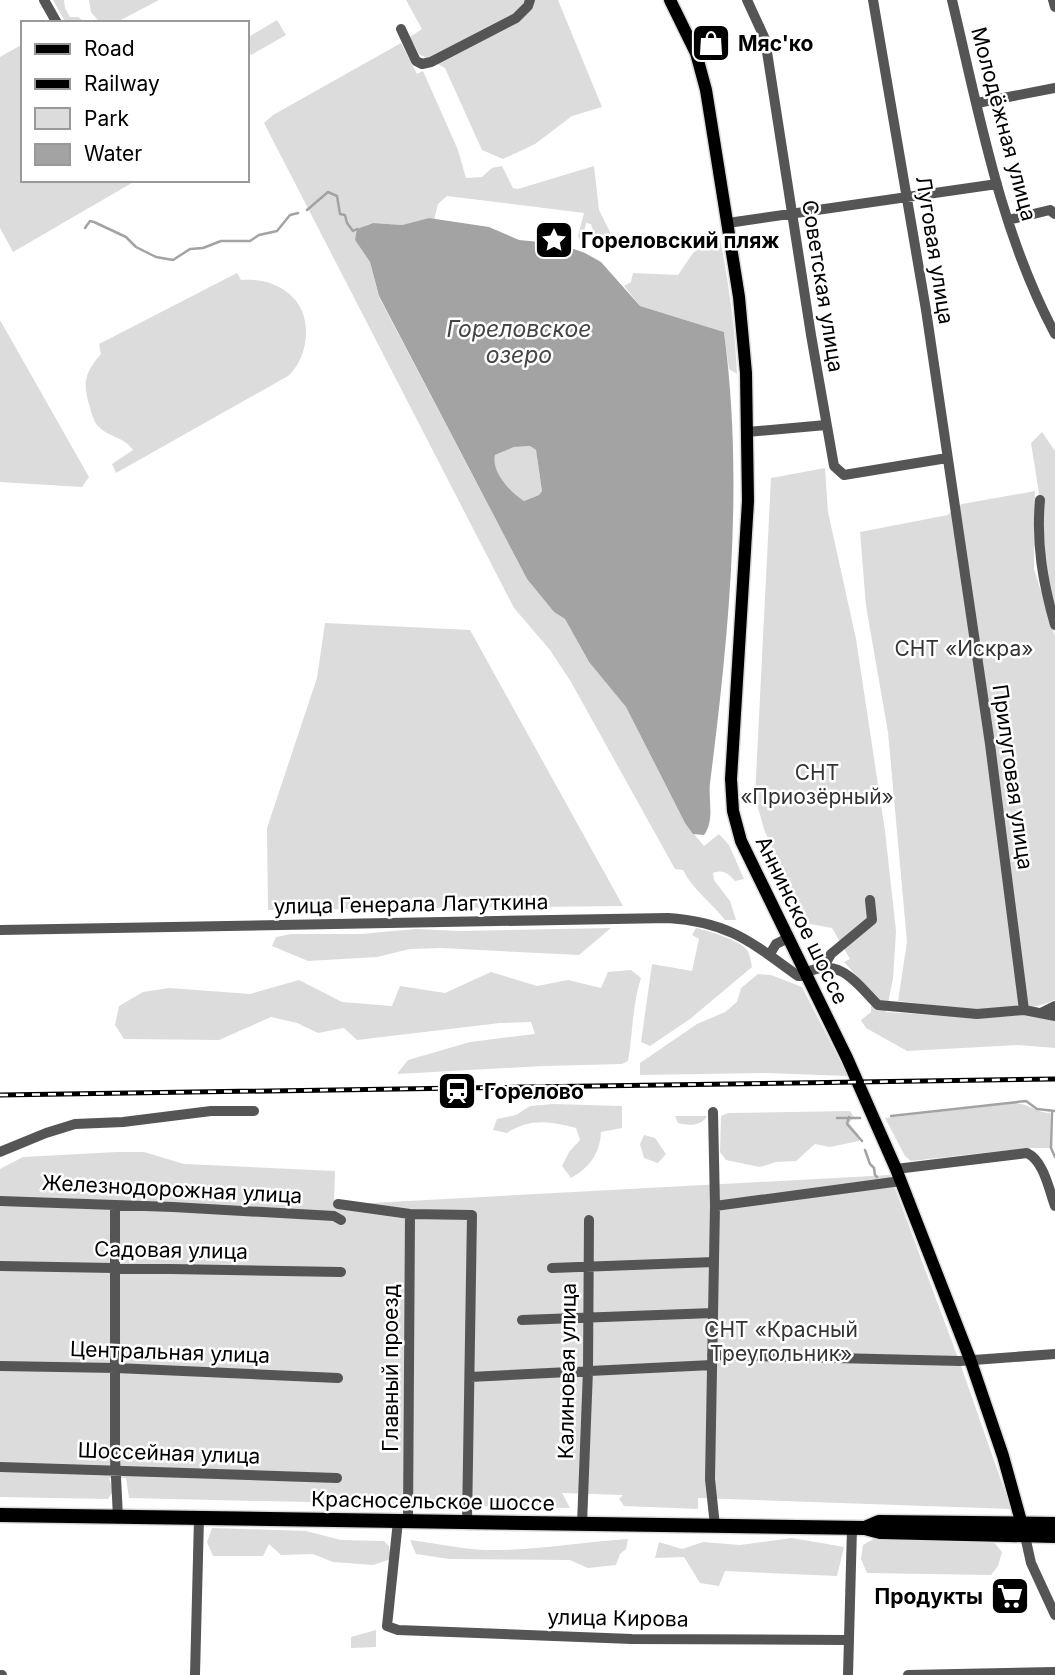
<svg xmlns="http://www.w3.org/2000/svg" width="1055" height="1675" font-family="Inter,sans-serif">
	<rect width="100%" height="100%" fill="#fff"/>
	<path fill="#dcdcdc" d="M53,0H64L65,8L70,17H78L86,23H66Z
		M89,0H159L115,23H100L91,12Z
		M406,0H558L602,107L572,116L535,144L503,159L482,150L445,68L419,54L410,37L422,29Z
		M277,20L286,35L251,55L247,48V38Z
		M401,43L417,74L423,71L458,150L466,178L482,177L492,168L502,166L513,188L518,189L594,166L599,210L611,234V241L605,242L595,237L591,224L586,223L584,233L587,238L584,241L580,240L578,236L584,213L447,196L438,204L434,220L429,218L402,225L373,223L366,225L355,240L370,262L379,297L527,579L554,612L565,619L589,662L626,707L685,823L704,846L719,834L729,845L744,879L735,881C728,873 723,869 713,873L714,880L730,901L736,920H725C711,902 693,890 683,870L675,869L571,682L550,650L514,608L264,123L273,115Z
		M23,44V180H137L13,252L0,228V57Z
		M712,239H720C729,284 735,328 737,374L729,369L724,332L640,306L624,286L631,282L633,273L678,275L693,253Z
		M237,273L241,280C258,279 274,282 288,293C314,312 310,356 288,376L116,473L112,464L133,450C125,437 107,437 97,425C93,420 91,411 89,404C82,382 86,371 101,354L99,344Z
		M0,320L89,477L82,487L0,482Z
		M1042,432L1055,451V625L1045,589L1040,500L1031,443Z
		M530,446L536,450L542,491L539,495L524,501C511,493 491,472 495,455L514,447Z
		M825,468L828,512L856,639L885,831L896,931L893,979L886,1012L982,1018L1029,1015L1055,1021V1048L1018,1045L907,1051L866,1028L861,1020L871,1012V992L844,962L850,959L832,928L804,923L764,829L755,797L771,478Z
		M1035,491L1034,569L1055,636V1000C1011,1019 945,1006 898,1001L907,942L888,732L866,606L860,532L948,515L954,508L962,504Z
		M325,623L470,630L623,906L268,910L267,828L317,678Z
		M611,928L579,955L441,948L410,949L377,957L308,961L272,946L276,937L291,934H361L416,929L459,931Z
		M696,928C707,930 741,941 747,950C750,954 751,962 752,967L690,1019L650,1046L641,1042L652,964L692,971L699,939L692,935Z
		M631,970L641,978C632,1005 633,1033 628,1061L622,1064L544,1066L397,1074L408,1060L470,1042L535,1034L531,1022L500,1023L357,1040L344,1028L318,1033L297,1023L271,1017L219,1040L124,1039L115,1025L119,1006L143,992L169,988L250,994L299,980L342,1002L392,1006L400,986L445,993L491,972L537,986L568,980L601,988L608,972Z
		M758,974L771,975L802,987L848,1076L766,1073L640,1075V1063L697,1024L725,1012L737,1002L741,988Z
		M1016,1103C1029,1104 1037,1113 1050,1113V1148H1029L911,1161L905,1156L885,1118Z
		M553,1104L622,1106V1128L601,1132C600,1154 589,1168 571,1178L562,1166L569,1152L580,1140L576,1128C551,1121 529,1118 507,1133L493,1130L497,1119L516,1115L530,1106Z
		M850,1111L854,1117L849,1123L859,1135V1141L830,1147L815,1144L796,1161L776,1162L760,1167L726,1160L720,1152L721,1116L728,1113Z
		M675,1116H707C702,1126 689,1126 678,1123Z
		M644,1135L655,1138L666,1154L658,1163L644,1158L640,1144Z
		M117,1152H144L184,1164L335,1171L334,1205L890,1175L961,1366L1011,1509L698,1498V1509L624,1506L619,1499L623,1495L562,1493L570,1508L129,1498L126,1478H109L113,1491L108,1499L0,1497V1169L23,1157Z
		M212,1528L306,1531L341,1540L384,1541L389,1546L391,1559L373,1565L333,1562L313,1554L281,1555L269,1544L263,1556H213L207,1542Z
		M914,1537L993,1541L1002,1552L998,1566L991,1575L867,1573L861,1559L863,1545L875,1538Z
		M792,1538L844,1547L837,1576L725,1571L719,1586L700,1583L684,1557L655,1558L659,1542L682,1549L703,1542L740,1545Z
		M628,1539L626,1549L620,1554L616,1565L588,1568L570,1560L449,1559L416,1554L410,1540C435,1543 461,1549 486,1550C534,1551 580,1542 628,1539Z
		M376,1630V1647L351,1648V1637Z"/>
	<path fill="#a3a3a3" fill-rule="evenodd" d="M429,218L489,227L519,240L560,244L585,253L601,262L640,306L724,332C744,482 729,634 710,783C708,800 715,820 704,835L693,834L685,823L626,707L589,662L565,619L554,612L527,579L379,296L370,262L355,240L357,229L373,223L402,225ZM530,446L536,450L542,491L539,495L524,501C511,493 491,472 495,455L514,447Z"/>
	<g fill="none" stroke-linecap="round" stroke-linejoin="round">
		<path stroke="#a3a3a3" stroke-width="2.5" d="M307,210L328,192L337,196L340,214L345,215L347,223L353,231L357,229
			M85,228L90,221L94,222L126,237L136,247L156,257L173,260L190,249L203,248L221,241H250L259,235L277,231L290,215L298,213
			M1052,1113L1051,1148L1055,1157
			M891,1116L1026,1101L1037,1109L1055,1111
			M849,1117L847,1124L862,1141
			M837,1118H860
			M865,1150L870,1164L874,1168L875,1175L877,1177"/>
		<g stroke="#dbdbdb" stroke-width="15">
			<path id="major" d="M670,0L696,53L706,90L739,297L746,373L748,501L731,779L733,811L741,841L847,1058L896,1169L970,1359L1003,1456L1024,1532"/>
		</g>
		<g stroke="#dbdbdb" stroke-width="17">
			<path id="highway" d="M0,1515L865,1528L880,1532L1055,1536
				M865,1528L879,1522L1055,1524"/>
		</g>
		<path stroke="#555" stroke-width="10" d="M44,0L57,23
			M747,0L765,39L811,335L834,466L844,475L947,458
			M873,0L926,310L990,744L1024,1010
			M952,0C979,113 1000,231 1055,334
			M1053,0L1055,7
			M401,29L416,61L422,64L431,62L516,18L528,6L530,0
			M977,103L1055,88
			M1008,220L1050,210L1055,214
			M728,223L997,184
			M747,432L826,425
			M1040,500C1036,544 1043,583 1055,625
			M0,930L668,918C729,922 751,942 798,976H806
			M770,954L776,944L788,938
			M824,966L831,954L872,920L870,900
			M805,973C840,956 856,983 878,1005L977,1014L1024,1010L1055,1016
			M1041,1013L1055,1006
			M713,1112L715,1206L710,1479L715,1526
			M0,1152L46,1133L75,1124L123,1122L211,1111H254
			M896,1169L1027,1153C1044,1161 1049,1190 1055,1206
			M0,1201L173,1207L334,1216L341,1220
			M338,1204L410,1214L472,1215L467,1522
			M115,1206V1458L118,1517
			M715,1206L901,1181
			M0,1266L341,1272
			M552,1268L714,1262
			M522,1320L713,1313
			M712,1355L960,1361L1055,1354
			M0,1366L116,1368L338,1378
			M470,1377L712,1365
			M0,1467L337,1478
			M398,1521L387,1626L398,1630L632,1639L849,1640
			M408,1521L410,1214
			M582,1524L588,1370L589,1220
			M1025,1536L1031,1563L1055,1615
			M0,1675H2
			M195,1675L199,1518
			M848,1675L852,1528
			M908,1675L1055,1672"/>
		<use href="#major" stroke="#000" stroke-width="12"/>
		<use href="#highway" stroke="#000" stroke-width="14"/>
		<g stroke="#000" stroke-width="5">
			<path id="rail" d="M0,1095L1055,1079"/>
		</g>
		<use href="#rail" stroke="#fff" stroke-width="2.5" stroke-dasharray="8" stroke-linecap="butt"/>
	</g>
	<defs>
		<g id="shop-square" transform="scale(2.0125)"><rect x="-9" y="-9" width="18" height="18" rx="4" fill="#000" stroke="#fff"/><path d="M-5-2.5h2.3a2.7 3.5 0 0 1 5.4 0H5L5.5 6h-11ZM-1.5-2.5h3a1.5 2.3 0 0 0-3 0Z" fill="#fff"/></g>
		<g id="sight-square" transform="scale(2.0125)"><rect x="-9" y="-9" width="18" height="18" rx="4" fill="#000" stroke="#fff"/><path d="M0-6L1.8-2.2L6-1.7L2.9 1.2L3.7 5.4L0 3.3L-3.7 5.4L-2.9 1.2L-6-1.7L-1.8-2.2Z" fill="#fff"/></g>
		<g id="station-square" transform="scale(2.0125)"><rect x="-9" y="-9" width="18" height="18" rx="4" fill="#000" stroke="#fff"/><path d="M-3-6H3Q5-6 5-4V2Q5 4 3 4L4.5 6H3L1.5 4h-3L-3 6H-4.5L-3 4Q-5 4-5 2V-4Q-5-6-3-6ZM-3.5-4v3h7v-3ZM-3.5 1v1.5H-2V1ZM2 1v1.5H3.5V1Z" fill="#fff"/></g>
		<g id="supermarket-square" transform="scale(2.0125)"><rect x="-9" y="-9" width="18" height="18" rx="4" fill="#000" stroke="#fff"/><path d="M-6-5.5h2.5l.6 2H6L4.5 2H-2.5L-4.4-4H-6ZM-1.5 3.2a1.3 1.3 0 1 0 .1 0ZM3 3.2a1.3 1.3 0 1 0 .1 0Z" fill="#fff"/></g>
	</defs>
	<g fill-rule="evenodd">
		<use href="#shop-square" x="711" y="43"/>
		<use href="#sight-square" x="554" y="240"/>
		<use href="#station-square" x="457" y="1091"/>
		<use href="#supermarket-square" x="1010" y="1596"/>
	</g>
	<g text-anchor="middle" dominant-baseline="central" stroke-width="5" stroke-linejoin="round" paint-order="stroke">
		<g font-size="21" font-weight="bold" fill="#000" stroke="#fff" text-anchor="start">
			<text x="738" y="43">Мяс'ко</text>
			<text x="581" y="240">Гореловский пляж</text>
			<text x="484" y="1091">Горелово</text>
			<text x="983" y="1596" text-anchor="end">Продукты</text>
		</g>
		<g font-size="21" fill="#000" stroke="#fff">
			<text transform="translate(1004 124) rotate(75)">Молодёжная улица</text>
			<text transform="translate(935 250) rotate(81)">Луговая улица</text>
			<text transform="translate(823 286) rotate(81)">Советская улица</text>
			<text transform="translate(1013 777) rotate(82)">Прилуговая улица</text>
			<text transform="translate(411 904) rotate(-1)">улица Генерала Лагуткина</text>
			<text transform="translate(802 920) rotate(64)">Аннинское шоссе</text>
			<text transform="translate(172 1189) rotate(3)">Железнодорожная улица</text>
			<text transform="translate(171 1250) rotate(1)">Садовая улица</text>
			<text transform="translate(170 1352) rotate(2)">Центральная улица</text>
			<text transform="translate(390 1368) rotate(-90)">Главный проезд</text>
			<text transform="translate(567 1371) rotate(-89)">Калиновая улица</text>
			<text transform="translate(169 1453) rotate(2)">Шоссейная улица</text>
			<text transform="translate(433 1501) rotate(1)">Красносельское шоссе</text>
			<text transform="translate(618 1618) rotate(1)">улица Кирова</text>
		</g>
		<g font-size="21" fill="#333" stroke="#fff">
			<text x="964" y="648">СНТ «Искра»</text>
			<text x="817" y="772">СНТ<tspan x="817" dy="24">«Приозёрный»</tspan></text>
			<text x="781" y="1329">СНТ «Красный<tspan x="781" dy="24">Треугольник»</tspan></text>
		</g>
		<g font-size="23" font-style="italic" fill="#444" stroke="#fff">
			<text x="519" y="329">Гореловское<tspan x="519" dy="26">озеро</tspan></text>
		</g>
	</g>
	<rect x="21" y="21" width="228" height="161" fill="#ffffff" stroke="#999999" stroke-width="2"/>
	<rect x="35" y="44" width="35" height="10" fill="#000000" stroke="#999999" stroke-width="2"/>
	<text x="84" y="56" font-size="21" fill="#000000">Road</text>
	<rect x="35" y="79" width="35" height="10" fill="#000000" stroke="#999999" stroke-width="2"/>
	<text x="84" y="91" font-size="21" fill="#000000">Railway</text>
	<rect x="35" y="108" width="35" height="21" fill="#dcdcdc" stroke="#999999" stroke-width="2"/>
	<text x="84" y="126" font-size="21" fill="#000000">Park</text>
	<rect x="35" y="144" width="35" height="21" fill="#a3a3a3" stroke="#999999" stroke-width="2"/>
	<text x="84" y="161" font-size="21" fill="#000000">Water</text>
</svg>
